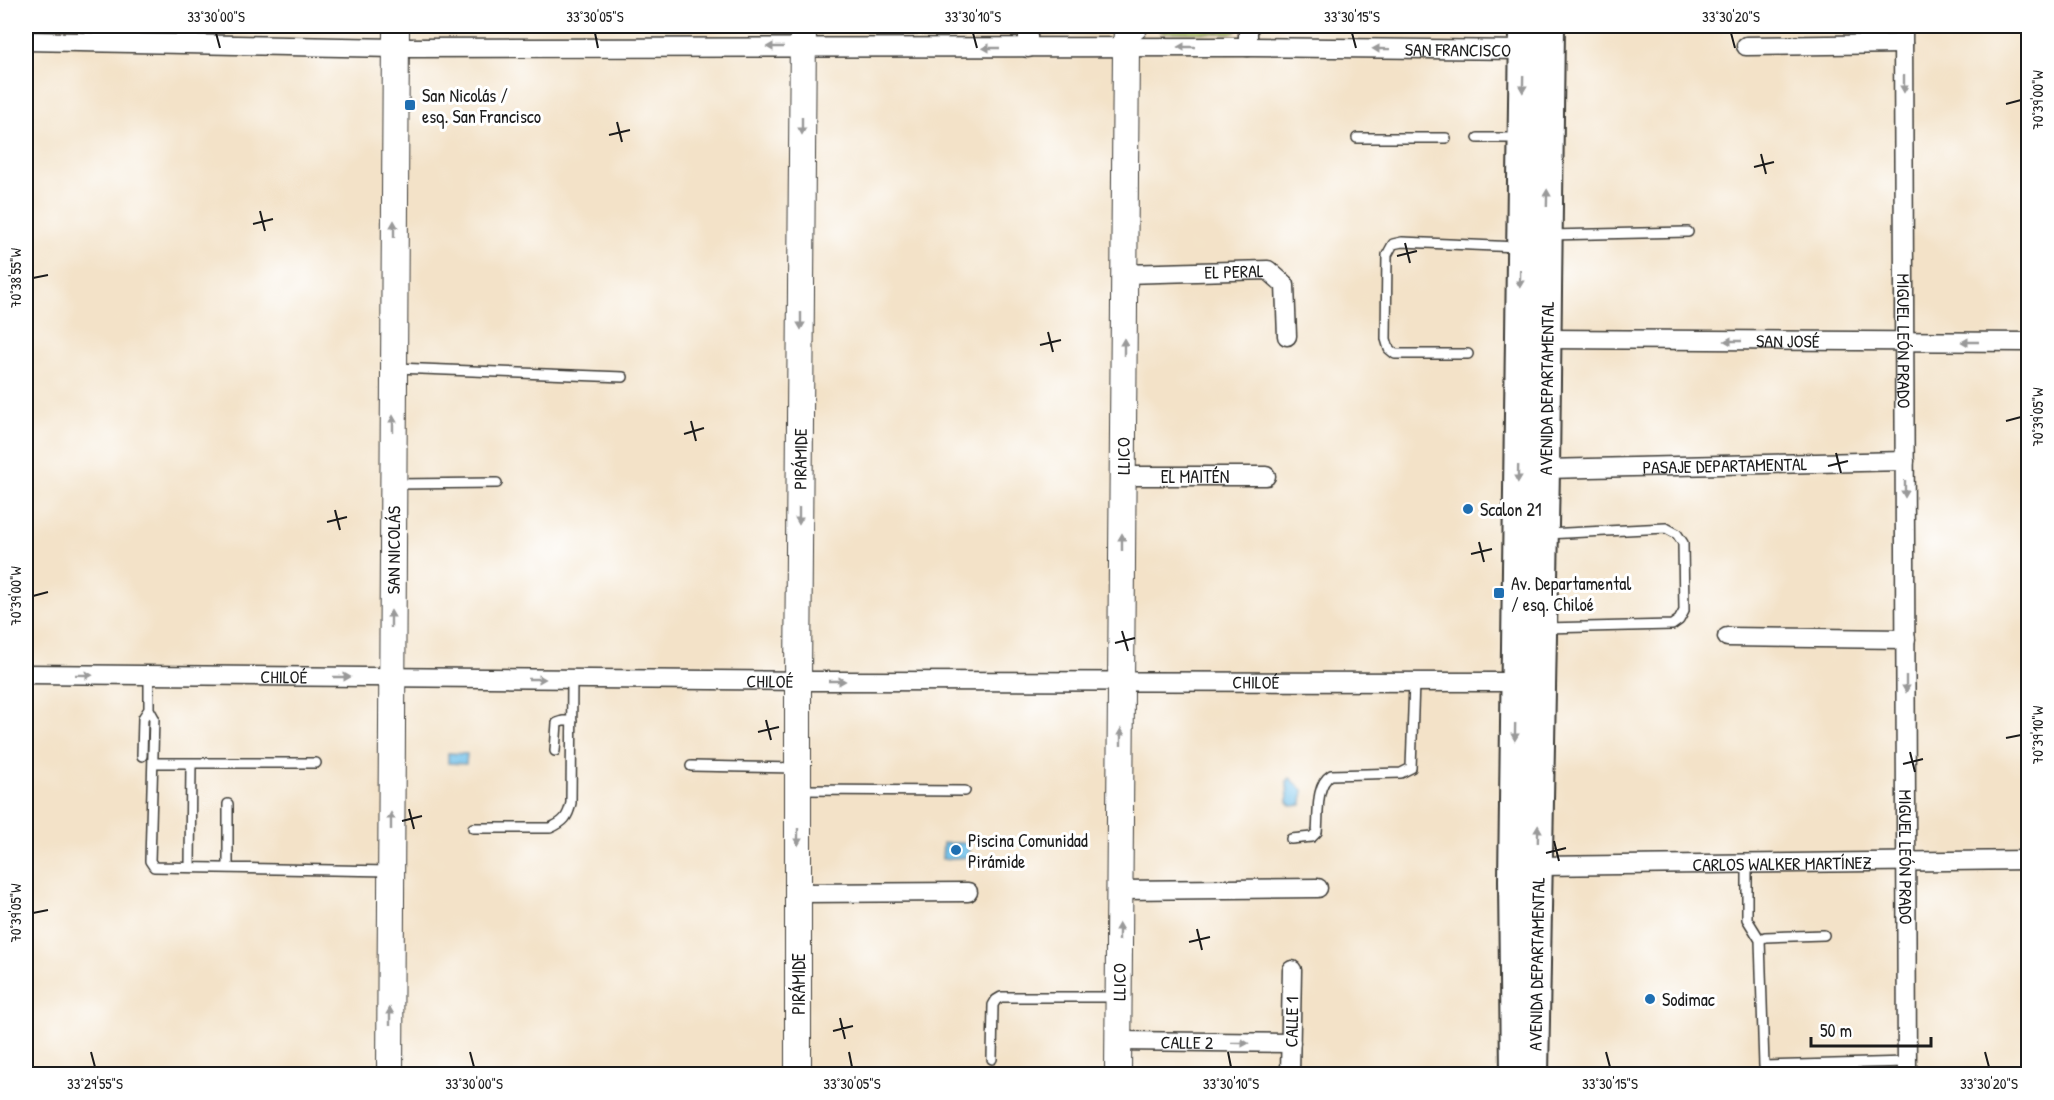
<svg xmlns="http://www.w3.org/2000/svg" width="2054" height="1100" font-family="'Patrick Hand',sans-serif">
	<rect width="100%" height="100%" fill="#fff"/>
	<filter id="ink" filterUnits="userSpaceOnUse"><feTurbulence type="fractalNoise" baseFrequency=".0167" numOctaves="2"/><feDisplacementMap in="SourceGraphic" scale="12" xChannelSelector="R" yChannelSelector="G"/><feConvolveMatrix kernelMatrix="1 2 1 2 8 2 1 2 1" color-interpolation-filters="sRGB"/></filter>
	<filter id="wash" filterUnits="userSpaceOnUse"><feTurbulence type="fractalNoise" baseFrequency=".008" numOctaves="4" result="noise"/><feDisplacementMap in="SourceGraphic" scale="24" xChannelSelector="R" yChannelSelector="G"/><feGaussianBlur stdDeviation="1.35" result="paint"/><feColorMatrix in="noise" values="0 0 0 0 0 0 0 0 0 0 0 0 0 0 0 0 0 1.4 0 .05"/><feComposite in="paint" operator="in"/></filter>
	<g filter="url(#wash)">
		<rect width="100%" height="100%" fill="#f3e2c8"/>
		<path fill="#bace72" stroke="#6b7547" stroke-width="1.5" d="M1042,26H1096L1097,30L1093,33H1044Z
			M1161,26H1236V31L1233,33L1160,32Z"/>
		<path fill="#6ebfe9" stroke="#456e82" stroke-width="1.5" d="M448,753L467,754L466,764L448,763Z
			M1290,778L1303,790L1302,805L1292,806L1288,802L1287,781Z
			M943,843H969V857L942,859Z"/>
	</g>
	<g filter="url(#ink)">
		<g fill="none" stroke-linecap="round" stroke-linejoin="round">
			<g stroke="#3c3a36" stroke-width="12">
				<path id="lane" d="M1357,138H1446
					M1478,138H1520
					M1549,235L1688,232
					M1468,354H1395L1389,349L1386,339L1387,255L1393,244L1402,242L1518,247
					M396,368L623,377
					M395,484L497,483
					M1544,628L1672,625L1679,620L1684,611L1683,543L1677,534L1666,528L1546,534
					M149,709L154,718L150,861L154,867L390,871
					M555,751L557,723L563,721H572
					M142,756L143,718L149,709V676
					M153,763H316
					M691,766L797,768
					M799,790L965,791
					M473,828H550C564,822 568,817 571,803L572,679
					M1291,839L1312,837L1317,832C1319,814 1315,785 1331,775L1401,773L1411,768L1414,682
					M1747,863V919L1760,940
					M190,867L191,763
					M228,867V804
					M1824,935L1765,937L1760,940L1764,1066L1907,1062
					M992,1059L993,1005L996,1000L1001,997H1116"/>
			</g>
			<g stroke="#3c3a36" stroke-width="21">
				<g id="street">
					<path d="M1028,26V48"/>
					<path d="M1248,26V47"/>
					<path id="s1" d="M1903,26L1907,1074"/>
					<path id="s2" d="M26,41L396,48L1248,47L1523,50"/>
					<path d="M1746,46L1903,44"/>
					<path id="s3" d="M1124,274L1268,270L1285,285L1287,336"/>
					<path id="s4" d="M1546,339L2028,342"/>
					<path id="s5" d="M1545,469L1905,461"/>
					<path id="s6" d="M1123,476H1266"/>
					<path d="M1727,637L1906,639"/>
					<path id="s7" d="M26,674L815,681L1515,682"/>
					<path id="s8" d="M1538,866L2028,860"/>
					<path d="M1120,890L1318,888"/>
					<path d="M797,893L968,892"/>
					<path id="s9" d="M1118,1041L1291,1043"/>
					<path id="s10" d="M1290,1074L1292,970"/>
				</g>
			</g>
			<g stroke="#3c3a36" stroke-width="28">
				<g id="secondary">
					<path id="s11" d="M390,1074L396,26"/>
					<path id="s12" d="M798,1074V681L803,26"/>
					<path id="s13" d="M1118,1074L1126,47L1127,32L1135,26"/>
				</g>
			</g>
			<g stroke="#3c3a36" stroke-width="32">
				<g id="primary">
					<path d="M1515,1073L1513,880L1524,26"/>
					<path id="s14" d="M1534,1074L1545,469L1550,26"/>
				</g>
			</g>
			<use href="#lane" stroke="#fff" stroke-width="9"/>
			<use href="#street" stroke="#fff" stroke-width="18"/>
			<use href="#secondary" stroke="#fff" stroke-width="26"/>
			<use href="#primary" stroke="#fff" stroke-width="28"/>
		</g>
		<defs><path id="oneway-solid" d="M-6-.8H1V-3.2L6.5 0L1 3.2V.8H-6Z" transform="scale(1.5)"/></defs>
		<g fill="#999">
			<use href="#oneway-solid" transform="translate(775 47) rotate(180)"/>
			<use href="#oneway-solid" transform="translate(1186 47) rotate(-180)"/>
			<use href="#oneway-solid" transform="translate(991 48) rotate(-180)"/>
			<use href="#oneway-solid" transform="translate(1381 49) rotate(-179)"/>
			<use href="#oneway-solid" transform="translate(1523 84) rotate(91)"/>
			<use href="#oneway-solid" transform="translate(1904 84) rotate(90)"/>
			<use href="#oneway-solid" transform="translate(802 126) rotate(90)"/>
			<use href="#oneway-solid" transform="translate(1547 198) rotate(-89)"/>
			<use href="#oneway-solid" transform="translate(394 229) rotate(-90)"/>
			<use href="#oneway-solid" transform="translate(1520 279) rotate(91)"/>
			<use href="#oneway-solid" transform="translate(801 321) rotate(90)"/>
			<use href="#oneway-solid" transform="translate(1733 341) rotate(-180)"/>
			<use href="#oneway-solid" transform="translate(1970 342) rotate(-180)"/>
			<use href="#oneway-solid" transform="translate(1124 347) rotate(-90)"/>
			<use href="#oneway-solid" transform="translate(393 424) rotate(-90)"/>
			<use href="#oneway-solid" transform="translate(1518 474) rotate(91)"/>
			<use href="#oneway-solid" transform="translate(1905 489) rotate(90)"/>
			<use href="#oneway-solid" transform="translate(799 516) rotate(90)"/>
			<use href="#oneway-solid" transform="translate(1122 542) rotate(-90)"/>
			<use href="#oneway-solid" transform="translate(391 619) rotate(-90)"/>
			<use href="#oneway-solid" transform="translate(84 675) rotate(1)"/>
			<use href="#oneway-solid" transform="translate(342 677)"/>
			<use href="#oneway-solid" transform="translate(537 679)"/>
			<use href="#oneway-solid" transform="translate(837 681)"/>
			<use href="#oneway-solid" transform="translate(1906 684) rotate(90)"/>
			<use href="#oneway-solid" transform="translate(1515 732) rotate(91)"/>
			<use href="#oneway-solid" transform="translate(1121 737) rotate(-90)"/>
			<use href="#oneway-solid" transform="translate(391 821) rotate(-90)"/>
			<use href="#oneway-solid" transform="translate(1538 834) rotate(-89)"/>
			<use href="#oneway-solid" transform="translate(798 837) rotate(90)"/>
			<use href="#oneway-solid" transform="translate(1119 932) rotate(-90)"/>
			<use href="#oneway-solid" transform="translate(390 1016) rotate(-90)"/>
			<use href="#oneway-solid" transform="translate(1240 1043) rotate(1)"/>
		</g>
	</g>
	<path fill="none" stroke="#1c1c1c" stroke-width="2" d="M216,33L220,48M595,33L598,48M973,33L977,48M1352,33L1356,48M1731,33L1735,48M2006,104L2021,100M617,122L622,142M609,135L630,130M1761,154L1766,174M1754,167L1774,162M260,211L265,231M253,224L273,219M1405,243L1410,263M1397,256L1417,251M33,278L48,275M1048,332L1053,352M1040,345L1061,340M691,421L696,441M2006,421L2021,417M684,434L704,428M1836,453L1841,473M1828,466L1848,461M335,510L340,530M327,522L347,517M1479,542L1484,562M1471,554L1492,549M33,596L48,592M1122,631L1128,651M1115,643L1135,638M766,720L771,740M758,732L779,727M2006,738L2021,735M1910,752L1915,772M1903,764L1923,759M409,809L414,829M402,821L422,816M1554,841L1559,861M1546,853L1566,848M33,913L48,910M1197,929L1202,950M1189,942L1210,937M840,1018L845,1039M833,1031L853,1026M91,1052L95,1067M470,1052L474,1067M849,1052L852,1067M1228,1052L1231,1067M1606,1052L1610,1067M1985,1052L1989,1067"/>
	<g fill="#1f6fb2" stroke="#fff" stroke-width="2">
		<rect x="404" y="99" width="12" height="12" rx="3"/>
		<circle cx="1468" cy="509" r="6"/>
		<rect x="1493" y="587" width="12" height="12" rx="3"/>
		<circle cx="956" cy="850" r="6"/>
		<circle cx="1650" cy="999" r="6"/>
	</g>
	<g text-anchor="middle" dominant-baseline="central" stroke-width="6" stroke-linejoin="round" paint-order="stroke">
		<g font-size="18" fill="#1c1c1c" stroke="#fff">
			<text stroke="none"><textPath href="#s2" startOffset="1432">SAN FRANCISCO</textPath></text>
			<text stroke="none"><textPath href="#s3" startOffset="110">EL PERAL</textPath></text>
			<text stroke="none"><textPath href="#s4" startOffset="242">SAN JOSÉ</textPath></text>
			<text stroke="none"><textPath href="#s1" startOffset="315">MIGUEL LEÓN PRADO</textPath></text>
			<text stroke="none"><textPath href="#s14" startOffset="686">AVENIDA DEPARTAMENTAL</textPath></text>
			<text stroke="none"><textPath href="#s13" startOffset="618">LLICO</textPath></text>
			<text stroke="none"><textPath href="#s12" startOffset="615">PIRÁMIDE</textPath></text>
			<text stroke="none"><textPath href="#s5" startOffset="180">PASAJE DEPARTAMENTAL</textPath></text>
			<text stroke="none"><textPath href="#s6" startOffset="72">EL MAITÉN</textPath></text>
			<text stroke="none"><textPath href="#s11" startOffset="524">SAN NICOLÁS</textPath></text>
			<text stroke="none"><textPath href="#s7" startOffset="258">CHILOÉ</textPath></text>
			<text stroke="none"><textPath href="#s7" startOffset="744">CHILOÉ</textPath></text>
			<text stroke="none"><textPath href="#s7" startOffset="1230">CHILOÉ</textPath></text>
			<text stroke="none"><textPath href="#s1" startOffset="831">MIGUEL LEÓN PRADO</textPath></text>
			<text stroke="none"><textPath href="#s8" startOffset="244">CARLOS WALKER MARTÍNEZ</textPath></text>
			<text stroke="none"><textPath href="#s14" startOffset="110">AVENIDA DEPARTAMENTAL</textPath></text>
			<text stroke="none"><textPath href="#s13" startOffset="92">LLICO</textPath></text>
			<text transform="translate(798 984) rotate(-90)">PIRÁMIDE</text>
			<text stroke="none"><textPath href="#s10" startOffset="52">CALLE 1</textPath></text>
			<text stroke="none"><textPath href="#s9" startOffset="69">CALLE 2</textPath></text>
		</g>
		<g font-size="18" fill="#1c1c1c" stroke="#fff" text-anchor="start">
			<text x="422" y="95">San Nicolás /<tspan x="422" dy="21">esq. San Francisco</tspan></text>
			<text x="1480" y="509">Scalon 21</text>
			<text x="1511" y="583">Av. Departamental<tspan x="1511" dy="21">/ esq. Chiloé</tspan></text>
			<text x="968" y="840">Piscina Comunidad<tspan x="968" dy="21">Pirámide</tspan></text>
			<text x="1662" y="999">Sodimac</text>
		</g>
	</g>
	<rect width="2054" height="1100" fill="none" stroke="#fff" stroke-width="66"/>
	<path d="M1811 1037v9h120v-9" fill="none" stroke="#1c1c1c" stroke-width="3"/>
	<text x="1820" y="1037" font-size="18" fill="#1c1c1c" stroke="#ffffff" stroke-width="4.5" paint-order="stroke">50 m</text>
	<rect x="33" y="33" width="1988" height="1034" fill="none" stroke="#1c1c1c" stroke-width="2"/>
	<g font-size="15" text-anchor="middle" fill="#1c1c1c">
		<text x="216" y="22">33°30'00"S</text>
		<text x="595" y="22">33°30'05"S</text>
		<text x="973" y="22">33°30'10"S</text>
		<text x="1352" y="22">33°30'15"S</text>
		<text x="1731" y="22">33°30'20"S</text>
		<text transform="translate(2038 100) rotate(-90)" y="5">70°39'00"W</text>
		<text transform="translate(16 278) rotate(-90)" y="5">70°38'55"W</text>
		<text transform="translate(2038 417) rotate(-90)" y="5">70°39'05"W</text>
		<text transform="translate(16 596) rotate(-90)" y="5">70°39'00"W</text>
		<text transform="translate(2038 735) rotate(-90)" y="5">70°39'10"W</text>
		<text transform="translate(16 913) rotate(-90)" y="5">70°39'05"W</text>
		<text x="95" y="1089">33°29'55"S</text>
		<text x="474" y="1089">33°30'00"S</text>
		<text x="852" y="1089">33°30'05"S</text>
		<text x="1231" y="1089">33°30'10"S</text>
		<text x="1610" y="1089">33°30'15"S</text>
		<text x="1989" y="1089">33°30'20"S</text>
	</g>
</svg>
